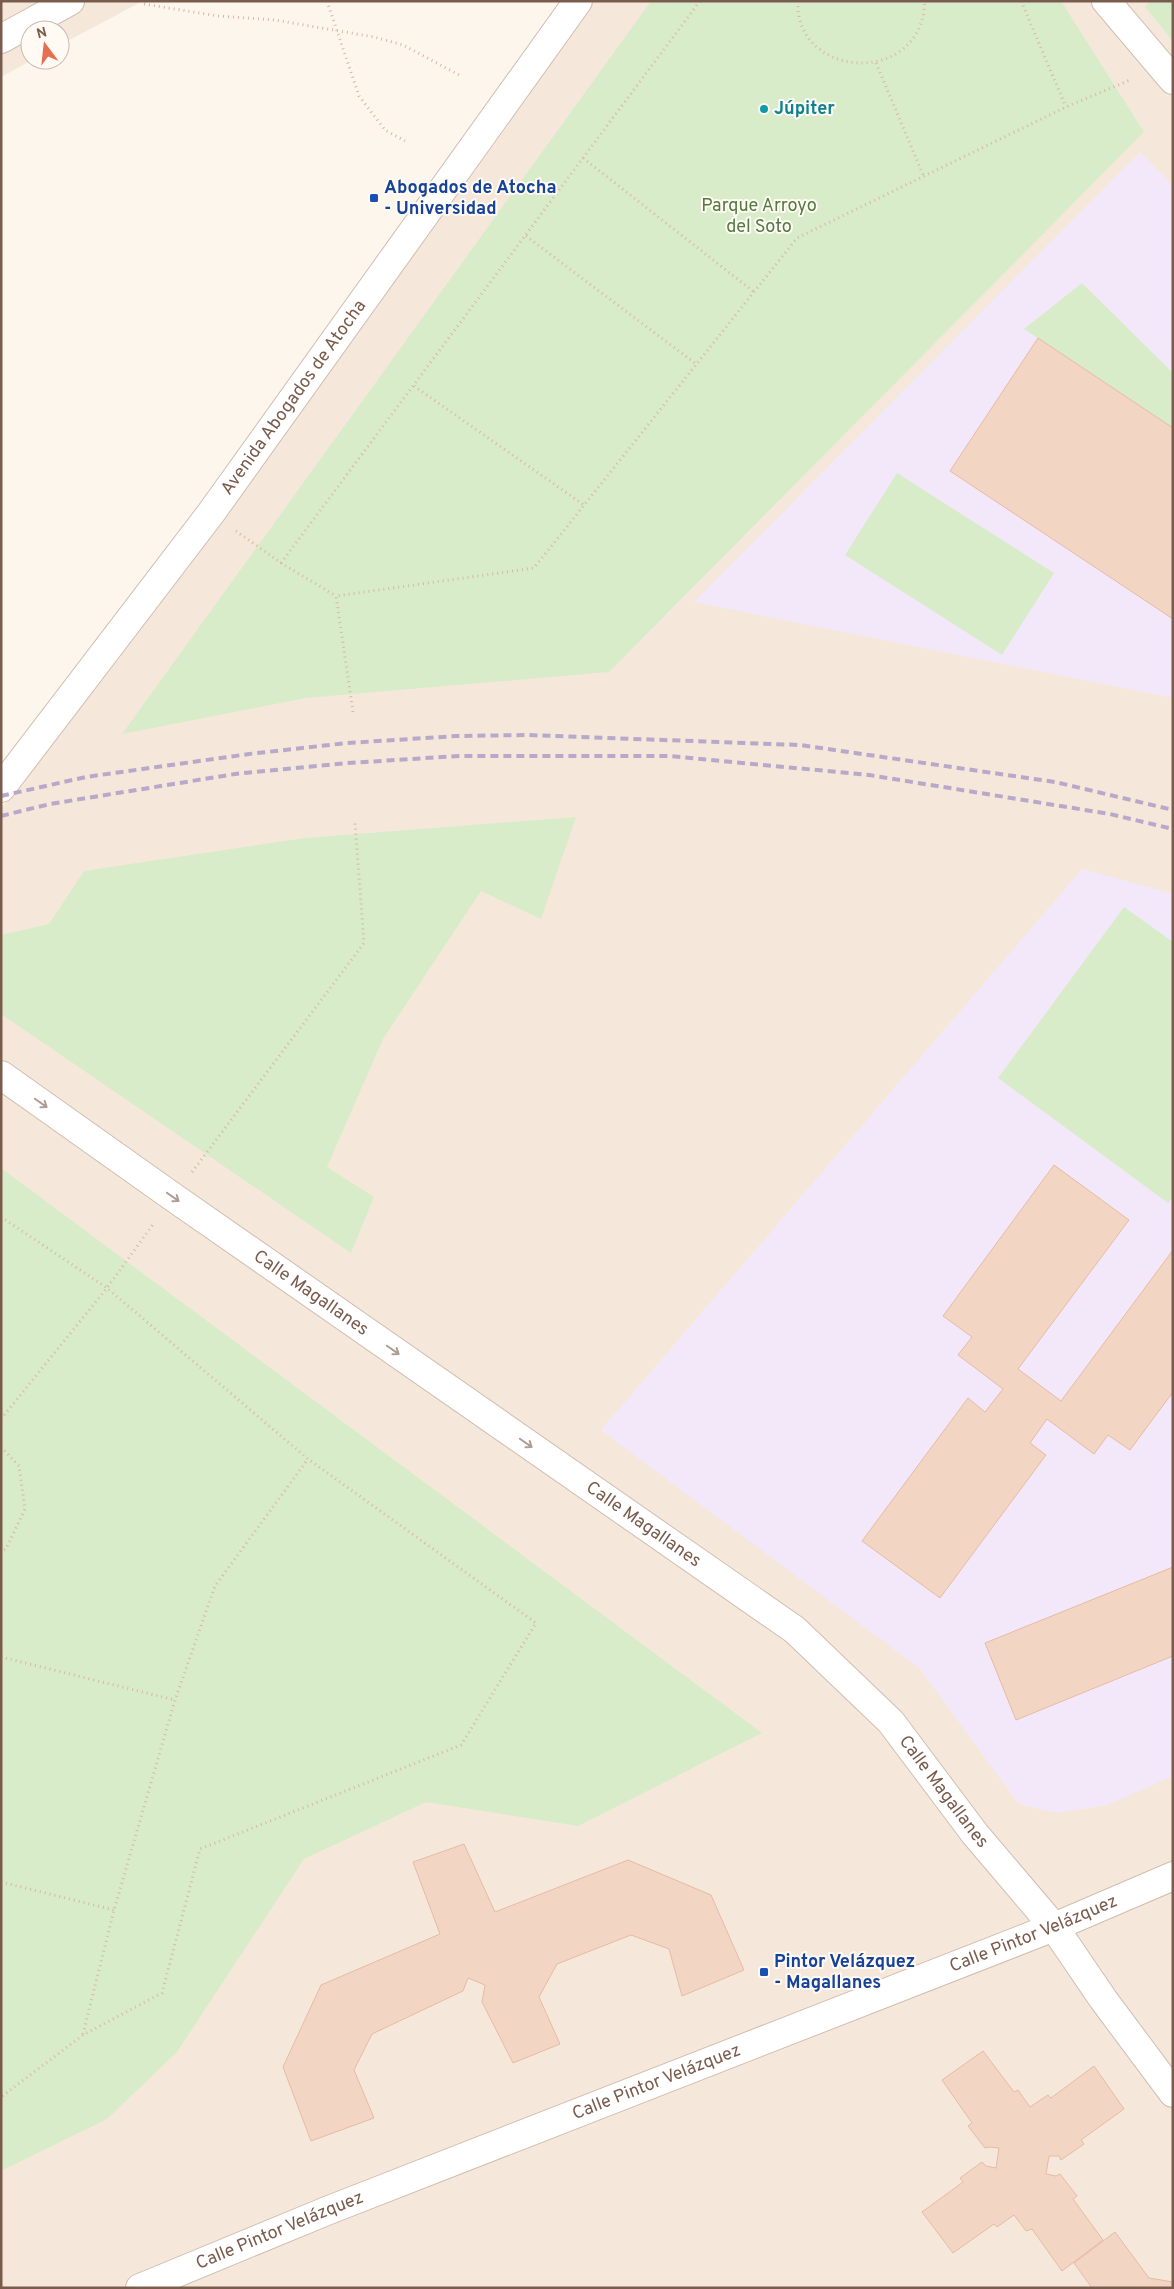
<svg xmlns="http://www.w3.org/2000/svg" width="1174" height="2289" font-family="Overpass,sans-serif">
	<rect width="100%" height="100%" fill="#fdf6ec"/>
	<path fill="#f5e8da" d="M1,1H143L60,45V30H30V60H32L1,77Z
		M578,1H1173V2288H1V808L52,741Z"/>
	<path fill="#f3e8fa" d="M1140,152L1173,186V698L694,602Z
		M1082,869L1173,894V1776L1107,1805L1056,1813L1019,1804L919,1668L601,1430Z"/>
	<path fill="#d8ecc9" d="M651,1H1061L1144,132L609,672L306,698L122,734Z
		M1150,1H1173V41L1145,7Z
		M1082,283L1173,373V428L1024,329Z
		M897,473L1054,573L1002,655L845,555Z
		M576,817L541,919L481,891L383,1039L327,1167L374,1197L351,1253L1,1014V935L49,924L84,871L305,838Z
		M1124,907L1173,942V1197L1168,1203L998,1078Z
		M1,1168L762,1733L578,1826L426,1802L304,1859L177,2052L107,2119L1,2171Z"/>
	<path fill="#f3d5c3" stroke="#e6bba3" d="M1038,338L1173,428V619L950,471Z
		M1054,1165L1129,1220L1018,1369L1061,1401L1173,1250V1392L1130,1450L1108,1435L1094,1454L1047,1419L1030,1443L1046,1455L940,1598L862,1541L968,1398L985,1412L1003,1389L958,1355L972,1337L943,1316Z
		M1173,1567V1656L1016,1720L985,1643Z
		M464,1844L495,1912L628,1860L711,1895L744,1970L682,1996L669,1949L631,1935L557,1964L539,1997L560,2044L513,2063L482,2002L485,1985L468,1978L463,1991L372,2034L354,2070L374,2118L311,2141L283,2067L321,1985L440,1934L413,1862Z
		M983,2051L1014,2092L1018,2090L1030,2107L1048,2095L1051,2098L1094,2066L1124,2109L1081,2140L1084,2144L1061,2160L1059,2156H1049L1046,2174L1056,2176L1060,2174L1077,2196L1073,2199L1103,2240L1062,2271L1032,2229L1026,2231L1014,2215L997,2227L994,2224L953,2253L922,2212L963,2182L960,2178L982,2162L986,2166L996,2168L999,2148L989,2147L985,2148L968,2126L972,2123L942,2080Z
		M1115,2232L1149,2278L1173,2282V2288H1092L1074,2263Z"/>
	<g fill="none" stroke-linecap="round" stroke-linejoin="round">
		<g stroke="#d1beb0" stroke-width="30">
			<g id="minor">
				<path d="M1106,1L1173,80"/>
				<path d="M1,39L70,1"/>
				<path id="s1" d="M1,1075L173,1197L795,1630L891,1722L975,1834L1054,1927L1103,1999L1173,2093"/>
				<path id="s2" d="M140,2288L329,2210L1054,1927L1173,1876"/>
			</g>
		</g>
		<g stroke="#d1beb0" stroke-width="30">
			<g id="tertiary">
				<path id="s3" d="M1,788L211,513L578,1"/>
			</g>
		</g>
		<path stroke="#d9b8a5" stroke-width="3" stroke-dasharray="1 4" stroke-linecap="butt" d="M327,1L359,96L385,130L405,141
			M798,1C794,72 902,87 922,20C924,14 924,7 925,1
			M1021,1L1066,107
			M144,4L218,16L275,20L374,37L403,45L461,76
			M876,63L924,177
			M583,158L754,292
			M526,236L696,364
			M414,386L584,505
			M236,531L281,563L336,596
			M281,563L700,1
			M353,712L336,596L534,568L797,238L1066,107L1130,80
			M192,1172L364,943L355,823
			M1,1217L107,1288L308,1459L536,1623L461,1745L200,1849L162,1993L83,2035L1,2097
			M1,1419L107,1288L154,1223
			M1,1447L19,1466L25,1509L6,1549L1,1552
			M1,1657L175,1700
			M1,1882L114,1910
			M83,2034L114,1910L175,1700L215,1586L308,1459"/>
		<use href="#minor" stroke="#fff" stroke-width="28"/>
		<use href="#tertiary" stroke="#fff" stroke-width="28"/>
		<path stroke="#b9a8c9" stroke-width="4" stroke-dasharray="8 5" stroke-linecap="butt" d="M1,796L86,777L249,754L347,743L457,736L527,735L800,745L1055,782L1173,810
			M1,816L50,804L235,774L348,763L459,756H669L869,775L1110,814L1173,829"/>
	</g>
	<defs><path id="oneway-shaft" d="M-6 0H5M1.5-3L5.5 0L1.5 3" fill="none" stroke-width="1.6" stroke-linecap="round" stroke-linejoin="round" transform="scale(1.25)"/></defs>
	<g stroke="#af9d94">
		<use href="#oneway-shaft" transform="translate(41 1103) rotate(35)"/>
		<use href="#oneway-shaft" transform="translate(173 1197) rotate(35)"/>
		<use href="#oneway-shaft" transform="translate(393 1350) rotate(35)"/>
		<use href="#oneway-shaft" transform="translate(526 1443) rotate(35)"/>
	</g>
	<circle fill="#0f9aa8" stroke="#fffaf3" stroke-width="2" cx="764" cy="109" r="5"/>
	<g fill="#1a4fb4" stroke="#fffaf3" stroke-width="2">
		<rect x="369" y="193" width="10" height="10" rx="2.5"/>
		<rect x="759" y="1967" width="10" height="10" rx="2.5"/>
	</g>
	<g text-anchor="middle" dominant-baseline="central" stroke-width="4" stroke-linejoin="round" paint-order="stroke">
		<g font-size="18" font-weight="bold" fill="#0d838f" stroke="#fffaf3" text-anchor="start">
			<text x="774" y="109">Júpiter</text>
		</g>
		<g font-size="18" font-weight="bold" fill="#164399" stroke="#fffaf3" text-anchor="start">
			<text x="384" y="188">Abogados de Atocha<tspan x="384" dy="21">- Universidad</tspan></text>
			<text x="774" y="1962">Pintor Velázquez<tspan x="774" dy="21">- Magallanes</tspan></text>
		</g>
		<g font-size="18" fill="#537a41" stroke="#fffaf3">
			<text x="759" y="206">Parque Arroyo<tspan x="759" dy="21">del Soto</tspan></text>
		</g>
		<g font-size="18" fill="#7a5c4d" stroke="#fffaf3">
			<text stroke="none"><textPath href="#s3" startOffset="488">Avenida Abogados de Atocha</textPath></text>
			<text stroke="none"><textPath href="#s1" startOffset="379">Calle Magallanes</textPath></text>
			<text stroke="none"><textPath href="#s1" startOffset="784">Calle Magallanes</textPath></text>
			<text stroke="none"><textPath href="#s1" startOffset="1189">Calle Magallanes</textPath></text>
			<text stroke="none"><textPath href="#s2" startOffset="961">Calle Pintor Velázquez</textPath></text>
			<text stroke="none"><textPath href="#s2" startOffset="556">Calle Pintor Velázquez</textPath></text>
			<text stroke="none"><textPath href="#s2" startOffset="151">Calle Pintor Velázquez</textPath></text>
		</g>
	</g>
	<rect width="1174" height="2289" fill="none" stroke="#7a5c4d" stroke-width="5"/>
	<g transform="translate(45 45) rotate(345)"><circle r="24" fill="#fffaf3" stroke="#cabbb1"/>
	<path d="M0-4L9 19L0 12L-9 19Z" fill="#e76f51"/>
	<text y="-8" font-size="14" font-weight="bold" text-anchor="middle" fill="#7a5c4d">N</text>
	</g>
</svg>
